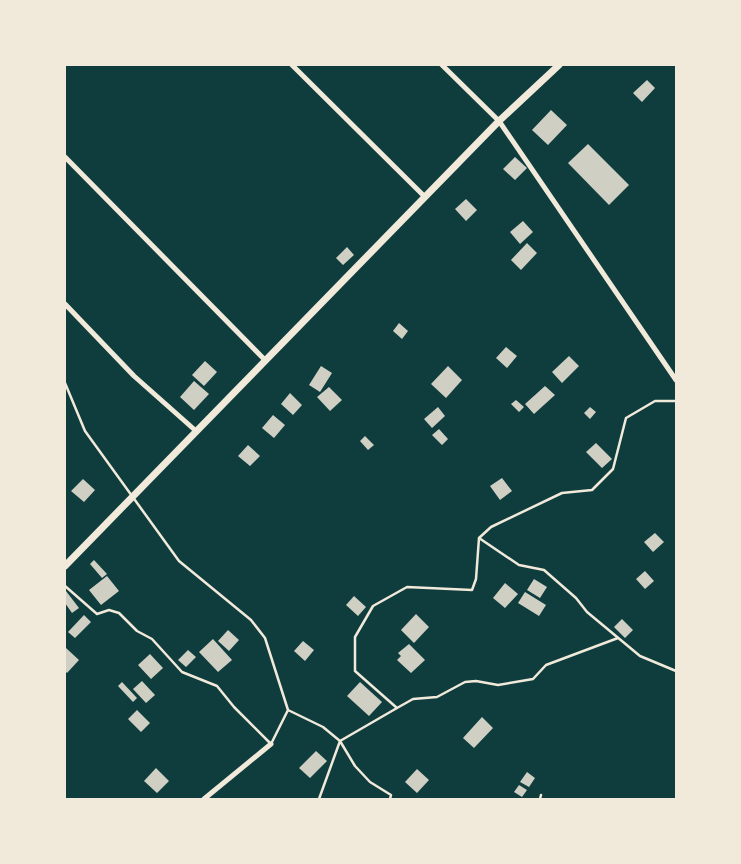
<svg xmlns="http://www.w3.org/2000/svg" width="741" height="864" font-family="Ubuntu,sans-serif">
	<rect width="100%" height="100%" fill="#0f3d3e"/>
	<path fill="#cfcfc3" d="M647,80L655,88L642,102L633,93Z
		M551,110L567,125L548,145L532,130Z
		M588,144L629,185L609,205L568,163Z
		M515,157L527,168L515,180L503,169Z
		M466,199L477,210L466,221L455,209Z
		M523,221L533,232L520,244L510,232Z
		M527,243L537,253L521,270L511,260Z
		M347,247L354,255L343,265L336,258Z
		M399,323L408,331L402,339L393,331Z
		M506,347L517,356L507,368L496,358Z
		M569,356L579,366L562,383L552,372Z
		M205,361L217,372L204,386L192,375Z
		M321,366L332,373L320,392L309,385Z
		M448,366L462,380L446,398L431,384Z
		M194,381L209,394L194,410L180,397Z
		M545,386L555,395L534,414L525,404Z
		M329,387L342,400L330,411L317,397Z
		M290,393L302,405L293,415L281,404Z
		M516,400L524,407L519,412L511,404Z
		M438,407L445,416L432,428L424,419Z
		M590,407L596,412L590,419L584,413Z
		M273,415L285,425L274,438L262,428Z
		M439,429L448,439L442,445L432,435Z
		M365,436L374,445L368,450L360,441Z
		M596,443L612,459L602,468L586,452Z
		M248,445L260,456L250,466L238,456Z
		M502,478L512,491L500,500L490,486Z
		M83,479L95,490L84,502L71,491Z
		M655,533L664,542L653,552L644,542Z
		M94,560L107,574L102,578L90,564Z
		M645,571L654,581L645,589L636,579Z
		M107,576L119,591L101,605L89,590Z
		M534,579L547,587L540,598L527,590Z
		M505,583L518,594L505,608L493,598Z
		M66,591L79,608L72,613L65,603Z
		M525,592L546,605L539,616L518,603Z
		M354,596L366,607L358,616L346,605Z
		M416,614L429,627L414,643L401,630Z
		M84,615L91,622L75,638L68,632Z
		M622,619L633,630L625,638L614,627Z
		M228,630L239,640L229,651L218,641Z
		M213,639L232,660L218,672L199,652Z
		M303,641L314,650L305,661L294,651Z
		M409,644L425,660L411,673L397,660L401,656L398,653Z
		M66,648L79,660L67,673L65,671Z
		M188,650L196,657L186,667L178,660Z
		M150,654L163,668L151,679L138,665Z
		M142,681L155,695L146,703L133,689Z
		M122,682L137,698L133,702L118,686Z
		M360,682L382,702L369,716L347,696Z
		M137,710L150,723L141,732L128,719Z
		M482,717L493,728L474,748L463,738Z
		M316,751L327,761L310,778L299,768Z
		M156,768L169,781L157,793L144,781Z
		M417,769L429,780L417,793L405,782Z
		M527,772L535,778L529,787L520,782Z
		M519,785L527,790L522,797L514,792Z"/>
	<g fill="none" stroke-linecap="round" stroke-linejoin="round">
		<path stroke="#f1e9da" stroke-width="2.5" d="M65,383L85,431L179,561L251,620L265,638L288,710L271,744L234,707L217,686L182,672L152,639L137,631L119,613L109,610L97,614L65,586
			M479,538L519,565L544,570L576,598L587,612L640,656L676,671
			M397,708L355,671V637L373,606L407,587L472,590L476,579L479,538L491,527L562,493L592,490L613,469L626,418L655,401H676
			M288,710L323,727L340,741L355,766L370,782L391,795L390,799
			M319,799L340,741L397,708L413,699L437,697L465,682L476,681L498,685L533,679L546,665L618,638
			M540,799L541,795"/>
		<path stroke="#f1e9da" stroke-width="5" d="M292,65L425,197
			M442,65L499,121L676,380
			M65,157L265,360
			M65,304L134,376L196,431
			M204,799L271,744"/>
		<path stroke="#f1e9da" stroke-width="7" d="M65,566L499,121L559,65"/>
	</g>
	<rect width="741" height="864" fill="none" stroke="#f1e9da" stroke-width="132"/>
</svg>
